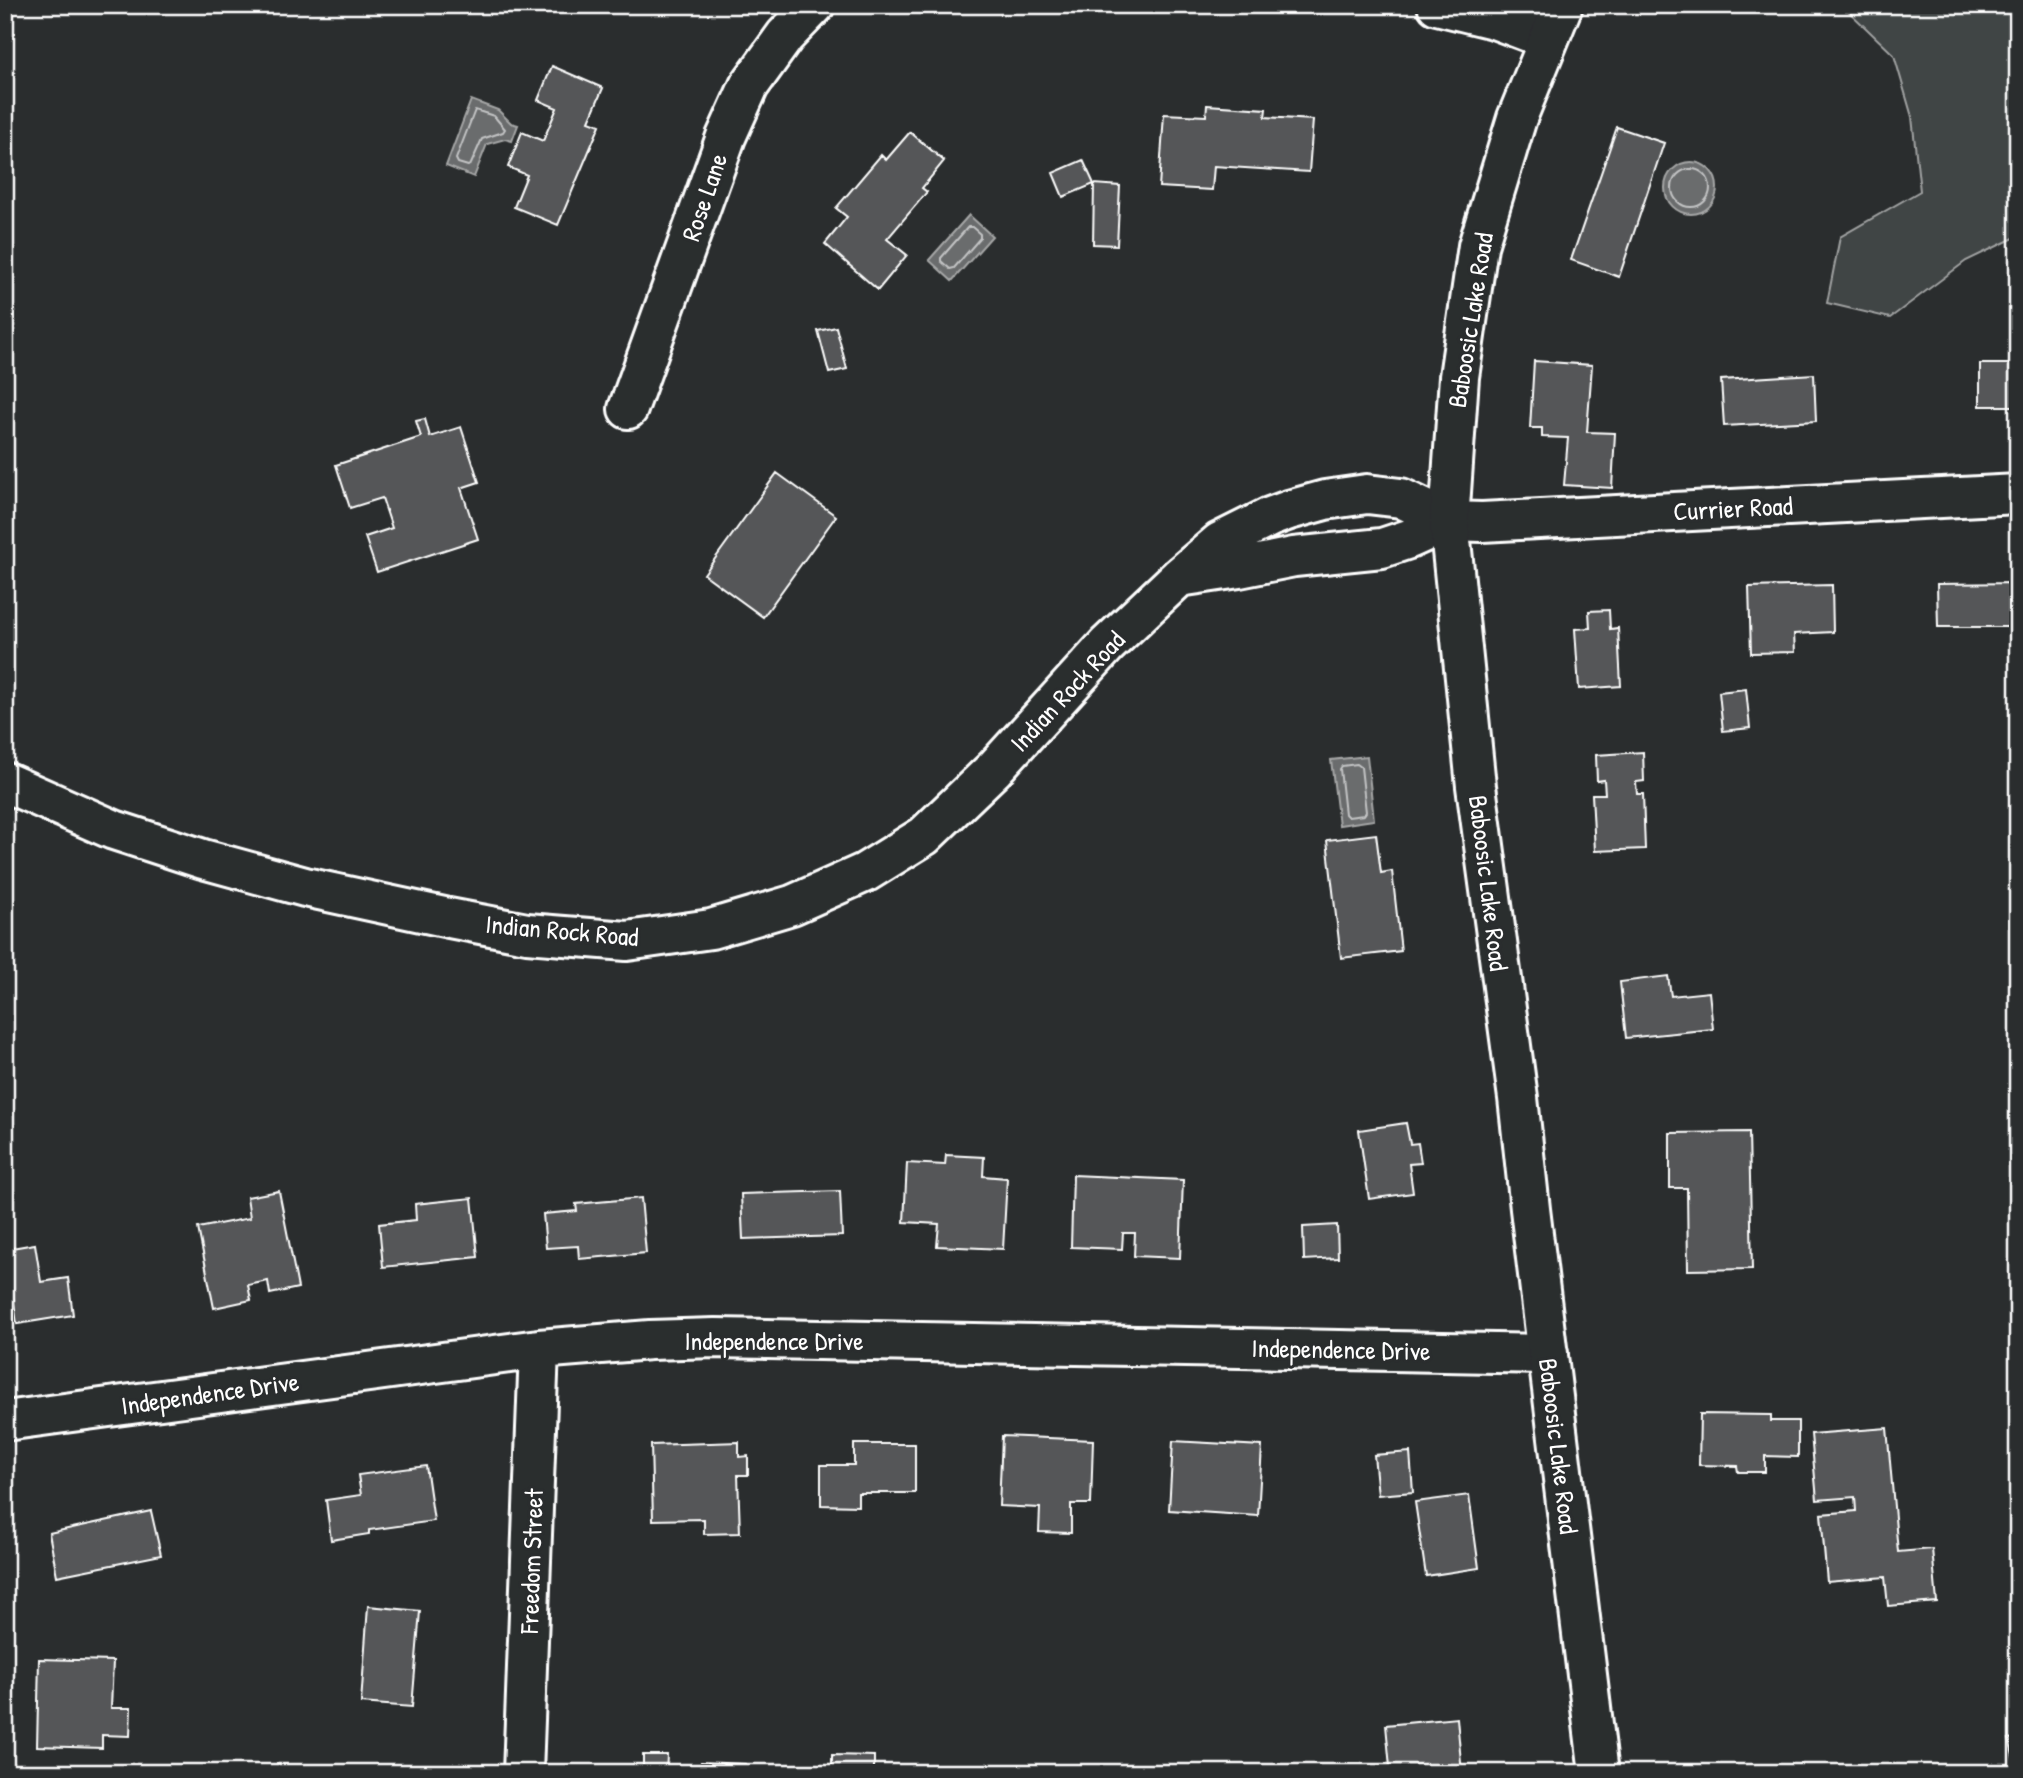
<svg xmlns="http://www.w3.org/2000/svg" width="2023" height="1778" font-family="'Patrick Hand',sans-serif">
	<rect width="100%" height="100%" fill="#2a2d2e"/>
	<filter id="ink" filterUnits="userSpaceOnUse"><feTurbulence type="fractalNoise" baseFrequency=".0143" numOctaves="2"/><feDisplacementMap in="SourceGraphic" scale="14" xChannelSelector="R" yChannelSelector="G"/><feConvolveMatrix kernelMatrix="1 2 1 2 8 2 1 2 1" color-interpolation-filters="sRGB"/></filter>
	<g filter="url(#ink)">
		<path fill="#414445" stroke="#a0a2a2" stroke-width="2" d="M1842,5H2018V236L1966,261L1890,318L1827,303L1840,237L1920,191L1912,117L1894,55Z"/>
		<path fill="#6a6c6d" stroke="#a6a7a7" stroke-width="2" d="M471,100L498,110L511,123L518,125L512,141L505,139L487,144L474,177L446,166Z
			M1665 188a26 26 0 1 1 52 0a26 26 0 1 1-52 0Z
			M969,215L992,236L952,281L929,260Z
			M1367,756L1374,820L1339,825L1331,760Z"/>
		<g fill="none" stroke-linecap="round" stroke-linejoin="round">
			<path stroke="#c3c4c5" stroke-width="2" d="M475,110L494,116L505,129L503,132L482,139L471,164L468,166L458,163L456,159Z
				M1672 188a19 19 0 1 1 38 0a19 19 0 1 1-38 0Z
				M968,227H972L980,234V238L954,268L950,269L941,261V258Z
				M1357,764L1361,767L1366,812L1364,815L1348,817L1345,814L1340,769L1342,766Z"/>
		</g>
		<path fill="#555758" stroke="#fff" stroke-width="2" d="M552,66L603,88L589,121L600,125L558,225L514,207L527,175L508,167L522,132L543,141L557,108L538,100Z
			M1207,105L1266,109L1265,117L1313,120L1309,172L1214,166L1212,190L1159,187L1164,114L1206,116Z
			M1617,127L1664,143L1619,277L1571,260Z
			M910,132L944,161L922,188L927,192L887,239L907,255L878,290L825,244L847,217L836,208L881,155L886,160Z
			M1083,160L1094,184L1063,197L1053,173Z
			M1094,184L1120,186L1117,245L1093,244Z
			M836,327L847,369L829,373L818,331Z
			M1534,361L1592,365L1587,432L1615,433L1612,488L1564,485L1568,438L1542,437V428H1530Z
			M1980,364H2018V406H1980Z
			M1814,374L1816,421L1724,426L1721,380Z
			M425,419L430,437L461,427L479,482L461,488L478,539L377,572L365,537L392,528L382,498L350,508L336,465L421,437L416,421Z
			M777,473L836,516L763,617L704,574Z
			M2018,583V627H1938L1937,584Z
			M1832,585L1833,632L1794,634L1795,652L1751,653L1749,587Z
			M1609,610L1610,629L1618,628L1621,686L1579,689L1575,629L1590,628L1589,611Z
			M1746,689L1750,728L1723,731L1719,692Z
			M1643,752L1644,781L1636,782L1637,794H1643L1645,849L1595,851L1592,794H1605L1604,780L1597,781L1596,755Z
			M1376,834L1381,873L1392,871L1401,951L1341,958L1327,840Z
			M1668,976L1671,996L1709,992L1713,1029L1626,1038L1620,982Z
			M1406,1123L1410,1144L1418,1143L1421,1163L1409,1164L1413,1193L1369,1199L1359,1130Z
			M1749,1132L1752,1269L1688,1270L1687,1188H1670V1133Z
			M946,1155L984,1157L983,1176L1007,1178L1003,1249L937,1246L939,1224L904,1222L907,1163L945,1165Z
			M1073,1175L1183,1180L1180,1258L1134,1256L1135,1233H1123L1122,1249L1071,1247Z
			M279,1191L298,1288L270,1294L268,1281L248,1285L251,1300L214,1308L198,1228L250,1218L247,1197Z
			M840,1191L842,1236L743,1239L741,1194Z
			M472,1198L478,1257L383,1267L379,1224L416,1220L415,1204Z
			M641,1198L646,1253L579,1259L578,1246L546,1248L543,1214L577,1211L576,1204Z
			M1337,1225L1338,1258L1304,1260L1303,1227Z
			M35,1244L41,1282L68,1278L73,1315L17,1324L6,1249Z
			M1700,1414L1771,1415V1421H1798V1457L1765,1456V1472H1738L1737,1466L1699,1465Z
			M1887,1428L1898,1552L1932,1549L1937,1602L1888,1606L1885,1577L1827,1582L1821,1514L1856,1511L1855,1497L1817,1500L1811,1434Z
			M1002,1436L1093,1440L1091,1504H1071V1533L1039,1532L1040,1508L999,1506Z
			M1173,1441L1262,1446L1258,1516L1169,1510Z
			M739,1442V1457L748,1456V1475H738L740,1533L704,1534V1519L653,1520L651,1445Z
			M854,1444H915V1493H858V1506L821,1505V1465H854Z
			M1410,1452L1413,1492L1378,1495L1374,1455Z
			M426,1466L434,1521L369,1530V1534L331,1540L326,1500L361,1495L358,1475Z
			M1469,1495L1479,1568L1426,1576L1415,1502Z
			M151,1511L161,1555L57,1576L49,1533Z
			M368,1606L420,1611L412,1707L361,1703Z
			M39,1659L113,1661L111,1708H131L130,1736L102,1735V1748L37,1746Z
			M1457,1718L1462,1773H1370V1769L1390,1767L1386,1725Z
			M2018,1737V1773H2017L2009,1739Z
			M643,1755H667L666,1773H643Z
			M832,1755L874,1756V1773H832Z
			M701,1762L745,1764V1773H700Z"/>
		<g fill="none" stroke-linecap="round" stroke-linejoin="round">
			<g stroke="#fff" stroke-width="44">
				<path id="street" d="M1437,5L1494,19L1547,39
					M628,409L726,137L749,86L785,36L815,5
					M1179,577L1239,568L1294,557L1382,548L1409,539L1449,521
					M5,782L114,830L203,859L305,887L449,918L527,933L627,941L711,929L792,905L866,872L924,836L994,769L1107,645L1179,577L1220,542L1270,517L1289,510L1325,500L1367,494L1401,498L1449,521L1482,522L2018,494
					M5,1421L539,1349L650,1340L715,1338L1548,1354
					M523,1773L539,1349"/>
			</g>
			<g stroke="#fff" stroke-width="44">
				<path id="secondary" d="M1563,5L1517,118L1478,246L1459,377L1449,521L1476,786L1518,1098L1530,1209L1599,1773"/>
			</g>
			<use href="#street" stroke="#2a2d2e" stroke-width="38"/>
			<use href="#secondary" stroke="#2a2d2e" stroke-width="38"/>
		</g>
	</g>
	<g text-anchor="middle" dominant-baseline="central" stroke-width="6" stroke-linejoin="round" paint-order="stroke">
		<g font-size="26" fill="#fff" stroke="#2a2d2e">
			<text transform="translate(704 197) rotate(-71)">Rose Lane</text>
			<text transform="translate(1470 320) rotate(-81)">Baboosic Lake Road</text>
			<text transform="translate(1733 508) rotate(-3)">Currier Road</text>
			<text transform="translate(1067 691) rotate(-47)">Indian Rock Road</text>
			<text transform="translate(1489 883) rotate(83)">Baboosic Lake Road</text>
			<text transform="translate(562 930) rotate(5)">Indian Rock Road</text>
			<text x="774" y="1340">Independence Drive</text>
			<text transform="translate(1341 1349) rotate(1)">Independence Drive</text>
			<text transform="translate(210 1393) rotate(-8)">Independence Drive</text>
			<text transform="translate(1559 1446) rotate(83)">Baboosic Lake Road</text>
			<text transform="translate(531 1561) rotate(-88)">Freedom Street</text>
		</g>
	</g>
	<rect width="2023" height="1778" fill="none" stroke="#2a2d2e" stroke-width="28"/>
	<rect x="14" y="14" width="1995" height="1750" fill="none" stroke="#fff" stroke-width="2.5" filter="url(#ink)"/>
</svg>
